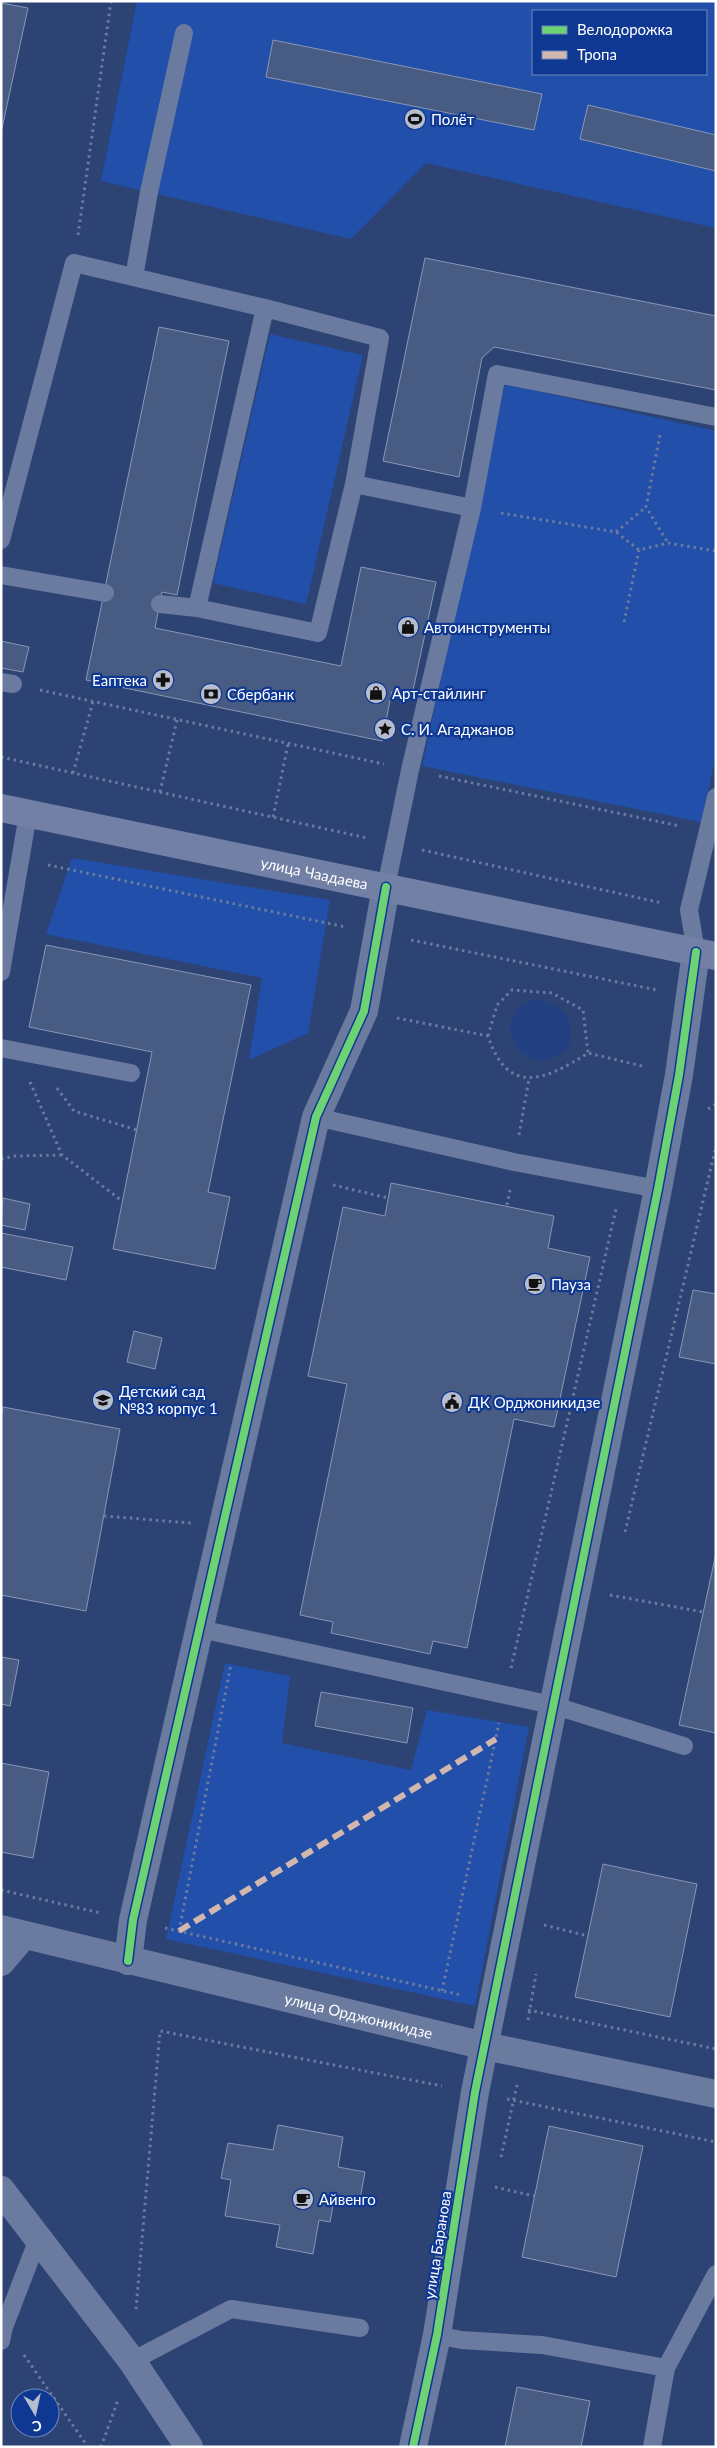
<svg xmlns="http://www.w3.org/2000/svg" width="717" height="2448" font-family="Lato,sans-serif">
	<rect width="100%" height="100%" fill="#2d4374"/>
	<path fill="#224faa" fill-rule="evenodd" d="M137,1H716V228L426,163L351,239L101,181ZM533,11H706V74H533Z
		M270,334L363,355L306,604L213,583Z
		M505,384L716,431V755L701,822L422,766Z
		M72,858L330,900L308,1033L249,1060L262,978L46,934Z
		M225,1663L290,1676L282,1743L411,1770L427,1710L529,1727L475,2006L166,1939Z"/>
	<path fill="#234083" d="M538,999C566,1006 576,1020 568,1048C562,1052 554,1059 548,1060C518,1064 497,1028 520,1007C524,1003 532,1001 538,999Z"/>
	<path fill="#485b82" stroke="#8997b5" d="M1,3L28,8L1,133Z
		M273,40L542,94L534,130L266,77Z
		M588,105L716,135V171L580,139Z
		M425,258L716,316V390L494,347L482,358L459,477L383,461Z
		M159,327L229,341L177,595L162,592L155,628L341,666L361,567L436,582L412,695L392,691L382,741L86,680Z
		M1,641L29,647L23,672L1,668Z
		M46,945L251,985L208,1192L230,1197L215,1269L113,1249L152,1052L29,1027Z
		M391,1183L554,1216L548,1248L590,1257L554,1427L514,1419L467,1648L433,1641L430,1654L331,1633L333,1622L300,1615L347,1384L308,1376L343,1207L385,1216Z
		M3,1198L30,1204L25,1230L1,1225Z
		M1,1233L73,1247L66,1280L1,1267Z
		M693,1290L716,1294V1364L679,1357Z
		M134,1331L162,1338L155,1369L127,1362Z
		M3,1407L120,1429L86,1611L1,1595V1418Z
		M716,1553V1733L679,1725Z
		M1,1657L19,1660L10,1706L1,1704Z
		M321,1692L413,1708L407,1743L315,1726Z
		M1,1763L49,1772L33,1858L1,1852Z
		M603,1864L697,1884L670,2017L575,1997Z
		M278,2125L343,2137L338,2167L365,2172L359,2204L334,2200L330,2222L319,2220L313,2254L276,2247L280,2225L225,2216L231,2180L221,2178L228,2143L273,2150Z
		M549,2126L643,2146L616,2277L522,2257Z
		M517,2387L590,2401L581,2447H505Z"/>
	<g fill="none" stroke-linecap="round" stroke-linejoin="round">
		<path stroke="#6a7b9f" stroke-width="3" stroke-dasharray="2.5 4" stroke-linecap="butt" d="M78,235L111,1
			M660,435L646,507L668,543
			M501,513L616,532L639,550L668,543L716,551
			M616,532L646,507
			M624,622L639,550
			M40,690L384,764
			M1,757L367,838
			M73,773L93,702
			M439,776L680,826
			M160,792L177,720
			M273,817L288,744
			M422,850L662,903
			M48,865L346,927
			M411,940L657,990
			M397,1018L488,1036C508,1097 546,1080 588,1053L646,1067
			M488,1036L497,1005L512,990L552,993L583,1010L588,1053
			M30,1082L62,1155L122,1201
			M57,1088L74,1111L137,1130
			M708,1109L716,1104
			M519,1135L529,1079
			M1,1159L15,1156L62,1155
			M333,1185L388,1198
			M507,1205L510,1190
			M104,1516L191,1523
			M625,1532L716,1146
			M610,1595L703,1612
			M511,1668L616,1209
			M1,1890L101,1913
			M544,1925L588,1936
			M165,1928L461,1995
			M179,1931L231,1664
			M442,1991L499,1723
			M528,2010L716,2049
			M528,2020L536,1974
			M507,2099L716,2142
			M501,2157L517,2085
			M495,2187L534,2196
			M136,2309L160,2031L442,2086
			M24,2355L88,2447
			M101,2447L118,2400"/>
		<path stroke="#6a7b9f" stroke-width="18" d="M134,277L149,192L184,33
			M265,308L380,338L354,484
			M1,540L74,263L265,308L197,608L318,633L354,484L472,508
			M1,575L105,593
			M160,604L197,608
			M1,682L13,684
			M386,887L410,770L472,508L497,374L716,417
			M696,952L689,910L716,797
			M1,972L28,814
			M1,1048L131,1073
			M316,1117L514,1162L658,1189
			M200,1629L552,1705L684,1746
			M437,2335L461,2340L542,2345L666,2368L652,2447
			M1,2341L4,2327L38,2239
			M132,2361L231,2309L360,2328
			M666,2368L716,2274"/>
		<g stroke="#6a7b9f" stroke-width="28">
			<path id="s1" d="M1,1929L485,2046L716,2094"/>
			<path d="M128,1961L133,1920L316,1117L364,1011L386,887"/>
			<path d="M1,1962L24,1935"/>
			<path d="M1,2190L132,2361L189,2447"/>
			<path d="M413,2447L437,2335L475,2092L658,1189L679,1075L696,952"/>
		</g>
		<path stroke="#7180a4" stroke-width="28" id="s2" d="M1,808L716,956"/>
		<path stroke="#d1b7ad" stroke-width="6" stroke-dasharray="12 6" stroke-linecap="butt" d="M179,1931L496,1739"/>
		<g stroke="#0f3892" stroke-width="11">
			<path id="cycleway" d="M128,1961L133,1920L316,1117L364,1011L386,887
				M413,2447L437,2335L475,2092L658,1189L679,1075L696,952"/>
		</g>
		<use href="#cycleway" stroke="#6cd273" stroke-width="8"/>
	</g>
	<defs>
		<g id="stadium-disc" transform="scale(1.125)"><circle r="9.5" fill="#b6bdce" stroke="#0f3892"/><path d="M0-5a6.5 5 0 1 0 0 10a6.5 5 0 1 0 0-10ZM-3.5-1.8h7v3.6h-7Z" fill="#111"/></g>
		<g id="shop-disc" transform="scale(1.125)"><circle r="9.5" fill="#b6bdce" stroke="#0f3892"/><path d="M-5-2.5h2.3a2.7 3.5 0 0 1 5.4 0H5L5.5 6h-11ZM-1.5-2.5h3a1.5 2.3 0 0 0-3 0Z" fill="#111"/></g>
		<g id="pharmacy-disc" transform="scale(1.125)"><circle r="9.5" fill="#b6bdce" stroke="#0f3892"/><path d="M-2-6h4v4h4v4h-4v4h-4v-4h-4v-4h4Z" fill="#111"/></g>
		<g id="bank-disc" transform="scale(1.125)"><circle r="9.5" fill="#b6bdce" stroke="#0f3892"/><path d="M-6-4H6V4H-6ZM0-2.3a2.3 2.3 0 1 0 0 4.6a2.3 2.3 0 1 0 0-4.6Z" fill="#111"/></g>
		<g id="sight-disc" transform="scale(1.125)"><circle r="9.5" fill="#b6bdce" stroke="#0f3892"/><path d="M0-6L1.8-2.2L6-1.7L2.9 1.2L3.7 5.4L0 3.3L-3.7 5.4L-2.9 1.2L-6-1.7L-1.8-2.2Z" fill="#111"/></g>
		<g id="cafe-disc" transform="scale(1.125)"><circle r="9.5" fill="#b6bdce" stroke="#0f3892"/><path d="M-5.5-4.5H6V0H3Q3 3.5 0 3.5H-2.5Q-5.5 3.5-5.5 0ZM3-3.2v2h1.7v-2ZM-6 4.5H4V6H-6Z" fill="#111"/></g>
		<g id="school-disc" transform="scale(1.125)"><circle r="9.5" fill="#b6bdce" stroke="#0f3892"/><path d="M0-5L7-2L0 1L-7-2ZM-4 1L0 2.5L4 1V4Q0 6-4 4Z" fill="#111"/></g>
		<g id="civic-disc" transform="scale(1.125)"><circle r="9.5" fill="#b6bdce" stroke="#0f3892"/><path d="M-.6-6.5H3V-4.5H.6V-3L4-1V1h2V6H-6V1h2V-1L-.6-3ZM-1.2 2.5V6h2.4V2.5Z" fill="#111"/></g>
	</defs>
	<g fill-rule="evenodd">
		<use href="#stadium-disc" x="415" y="119"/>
		<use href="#shop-disc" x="408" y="627"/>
		<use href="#pharmacy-disc" x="163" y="680"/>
		<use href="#shop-disc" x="376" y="693"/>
		<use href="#bank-disc" x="211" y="694"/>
		<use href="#sight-disc" x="385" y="729"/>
		<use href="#cafe-disc" x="535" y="1284"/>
		<use href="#school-disc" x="103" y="1400"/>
		<use href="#civic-disc" x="452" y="1402"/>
		<use href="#cafe-disc" x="303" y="2199"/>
	</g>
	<g text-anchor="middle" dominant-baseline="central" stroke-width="4.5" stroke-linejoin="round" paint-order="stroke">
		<g font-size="15" fill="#fff" stroke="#0f3892" text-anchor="start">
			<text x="431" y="119">Полёт</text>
			<text x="424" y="627">Автоинструменты</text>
			<text x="147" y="680" text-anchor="end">Еаптека</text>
			<text x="392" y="693">Арт-стайлинг</text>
			<text x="227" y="694">Сбербанк</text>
			<text x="401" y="729">С. И. Агаджанов</text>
			<text x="551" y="1284">Пауза</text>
			<text x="119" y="1391">Детский сад<tspan x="119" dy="17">№83 корпус 1</tspan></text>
			<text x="468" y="1402">ДК Орджоникидзе</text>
			<text x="319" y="2199">Айвенго</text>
		</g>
		<g font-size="15" fill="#fff" stroke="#0f3892">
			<text stroke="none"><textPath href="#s2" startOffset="320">улица Чаадаева</textPath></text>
			<text stroke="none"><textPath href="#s1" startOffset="368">улица Орджоникидзе</textPath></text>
			<text transform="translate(437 2245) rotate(-81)">улица Баранова</text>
		</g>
	</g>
	<rect width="717" height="2448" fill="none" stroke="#ffffff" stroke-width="5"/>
	<rect x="532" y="10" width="175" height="65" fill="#0f3892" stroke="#6f88be"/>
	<rect x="542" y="26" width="25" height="8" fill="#6cd273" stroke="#6f88be"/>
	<text x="577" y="35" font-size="15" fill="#ffffff">Велодорожка</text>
	<rect x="542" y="51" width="25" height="8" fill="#d1b7ad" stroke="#6f88be"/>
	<text x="577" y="60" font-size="15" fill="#ffffff">Тропа</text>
	<g transform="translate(35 2413) rotate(171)"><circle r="24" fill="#0f3892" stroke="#6f88be"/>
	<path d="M0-4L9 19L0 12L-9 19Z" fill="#b6bdce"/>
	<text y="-8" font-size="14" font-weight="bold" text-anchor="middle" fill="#ffffff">С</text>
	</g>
</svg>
